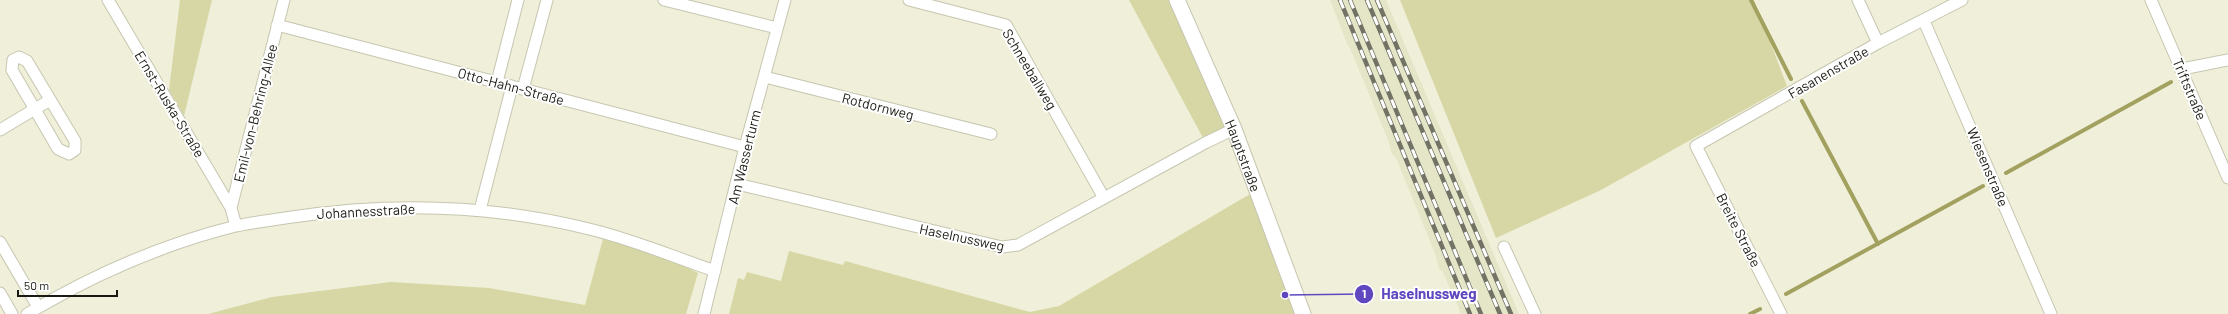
<svg xmlns="http://www.w3.org/2000/svg" width="2228" height="314" font-family="Barlow,sans-serif">
	<rect width="100%" height="100%" fill="#f0f0da"/>
	<path fill="#e5e5c8" d="M1330,0H1386L1519,314H1461L1443,272L1439,269L1436,256L1396,158L1392,154L1388,140L1350,48L1348,46Z"/>
	<path fill="#d7d6a5" d="M180,0H212L184,116L169,90Z
		M1129,0H1170L1179,16L1225,129L1203,138Z
		M1400,0H1754L1787,86L1601,190L1496,238Z
		M1257,190L1300,314H729L738,278L744,280L747,272L781,281L789,251L843,265L845,261L1030,312L1059,306Z
		M603,239C635,248 668,257 698,273L686,314H208L272,297L391,282L489,288L585,305Z"/>
	<g fill="none" stroke-linecap="round" stroke-linejoin="round">
		<path stroke="#a3a15f" stroke-width="4" d="M1751,0L1791,79
			M1802,101L1878,244
			M2006,173L2171,82
			M1786,294L1983,186
			M1750,314L1760,309"/>
		<g stroke="#c6c6b0" stroke-width="13">
			<path id="street" d="M108,0L231,208
				M664,0L777,28
				M909,0L1006,25L1104,198
				M1858,0L1878,43
				M2151,0L2228,178
				M1924,21L2051,314
				M277,25L745,147
				M19,57L27,61L75,141V150L69,154L58,149L12,70L13,60Z
				M2182,69L2228,60
				M765,77L991,134
				M497,82L518,0
				M523,89L547,0
				M0,130L50,100
				M737,184L1002,247L1018,245L1205,143L1234,129
				M480,210L512,86
				M236,226L231,208L284,0
				M0,242L38,307
				M1504,247L1535,314
				M0,293L12,314
				M27,314C91,276 163,244 236,226C254,222 274,220 292,217C391,202 492,205 589,229C632,239 674,257 715,271
				M704,314L745,147L785,0
				M1781,314L1696,146L1878,43L1962,0"/>
		</g>
		<g stroke="#c6c6b0" stroke-width="17">
			<g id="secondary">
				<path id="s1" d="M1177,0L1234,129L1303,314"/>
			</g>
		</g>
		<use href="#street" stroke="#fff" stroke-width="11"/>
		<use href="#secondary" stroke="#fff" stroke-width="15"/>
		<g stroke="#727265" stroke-width="4.5">
			<path id="rail" d="M1340,0L1470,314
				M1350,0L1481,314
				M1367,0L1500,314
				M1377,0L1511,314"/>
		</g>
		<use href="#rail" stroke="#fff" stroke-width="3" stroke-dasharray="9" stroke-linecap="butt"/>
	</g>
	<g text-anchor="middle" dominant-baseline="central" stroke-width="4" stroke-linejoin="round" paint-order="stroke">
		<g font-size="14" fill="#1a1a13" stroke="#fff">
			<text transform="translate(1030 69) rotate(59)">Schneeballweg</text>
			<text transform="translate(1828 72) rotate(-30)">Fasanenstraße</text>
			<text transform="translate(511 86) rotate(15)">Otto-Hahn-Straße</text>
			<text transform="translate(2190 89) rotate(67)">Triftstraße</text>
			<text transform="translate(170 104) rotate(59)">Ernst-Ruska-Straße</text>
			<text transform="translate(878 106) rotate(14)">Rotdornweg</text>
			<text transform="translate(255 113) rotate(-76)">Emil-von-Behring-Allee</text>
			<text stroke="none"><textPath href="#s1" startOffset="169">Hauptstraße</textPath></text>
			<text transform="translate(744 157) rotate(-76)">Am Wasserturm</text>
			<text transform="translate(1988 167) rotate(67)">Wiesenstraße</text>
			<text transform="translate(366 211) rotate(-3)">Johannesstraße</text>
			<text transform="translate(1739 230) rotate(63)">Breite Straße</text>
			<text transform="translate(962 237) rotate(12)">Haselnussweg</text>
		</g>
	</g>
	<path fill="none" stroke="#6047bf" stroke-width="1.5" d="M1285 295L1364 294"/>
	<g fill="#6047bf" stroke="#fff" stroke-width="1.5">
		<circle cx="1285" cy="295" r="4"/>
		<circle cx="1364" cy="294" r="10"/>
	</g>
	<g font-size="12" text-anchor="middle" font-weight="bold" fill="#fff">
		<text x="1364" y="298">1</text>
	</g>
	<g font-size="15" text-anchor="middle" font-weight="bold" fill="#6047bf" stroke="#fff" stroke-width="4" stroke-linejoin="round" paint-order="stroke">
		<text x="1429" y="299">Haselnussweg</text>
	</g>
	<path d="M18 290v6h99v-6" fill="none" stroke="#1a1a13" stroke-width="2"/>
	<text x="24" y="290" font-size="12" fill="#1a1a13" stroke="#ffffff" stroke-width="3" paint-order="stroke">50 m</text>
</svg>
